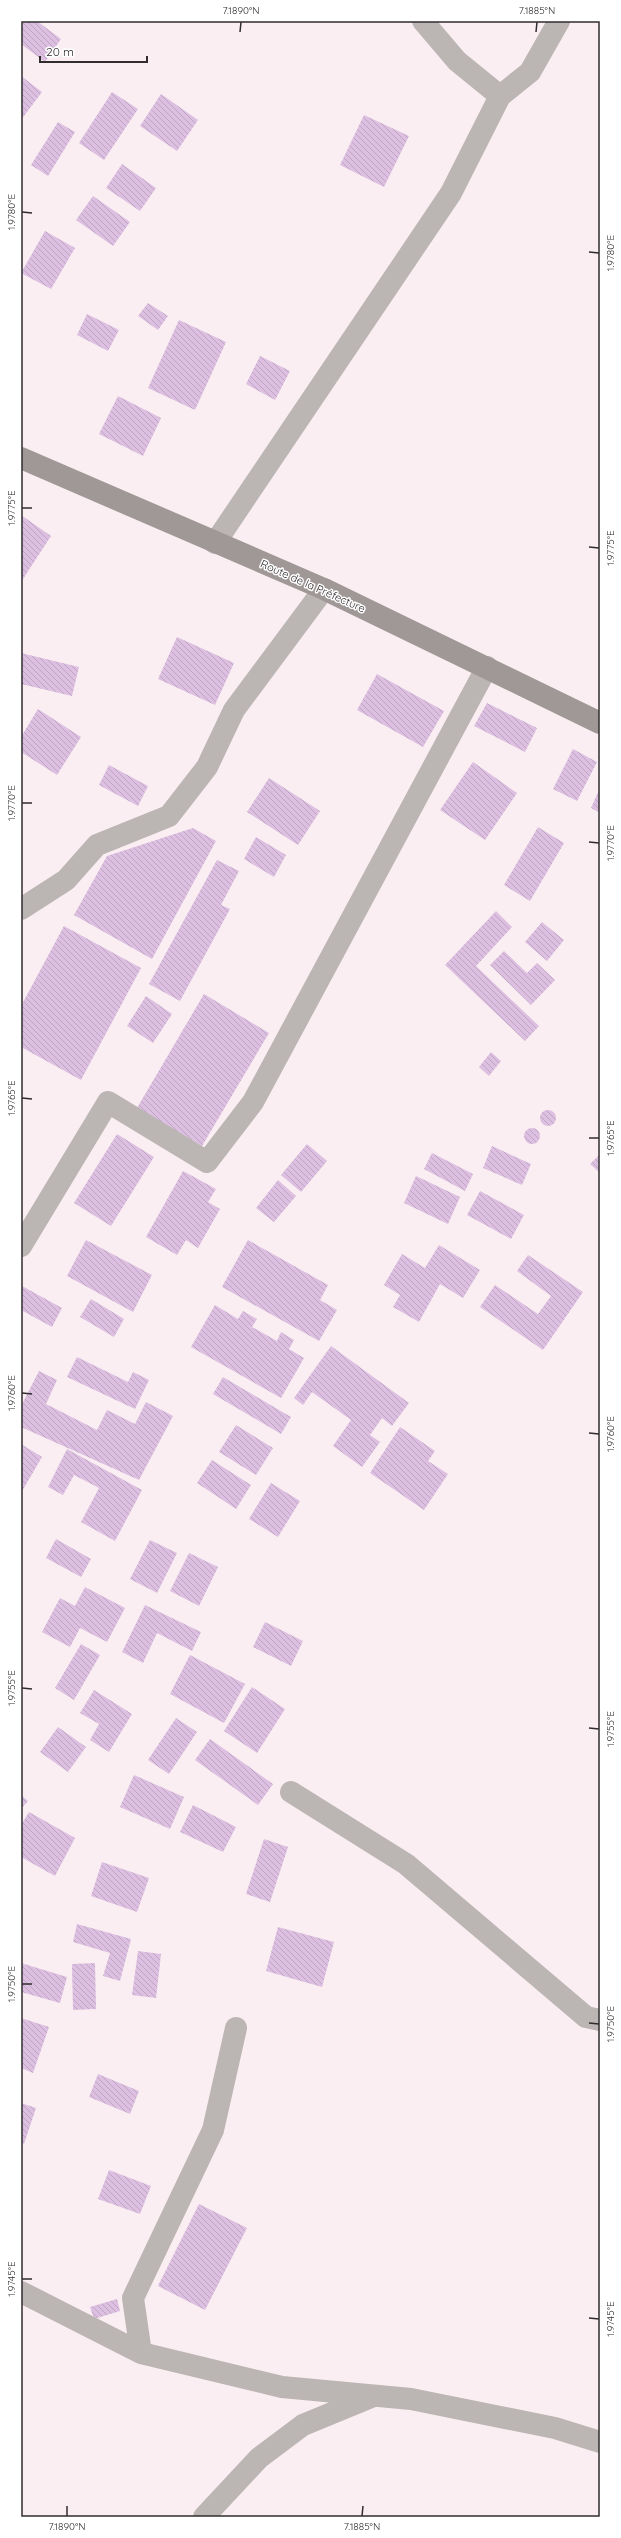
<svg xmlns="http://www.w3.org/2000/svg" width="621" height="2538" font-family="Quicksand,sans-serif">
	<defs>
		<pattern id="building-back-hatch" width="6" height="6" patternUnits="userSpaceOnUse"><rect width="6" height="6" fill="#ddc0e1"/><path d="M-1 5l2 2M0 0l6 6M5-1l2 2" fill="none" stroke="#bea5c1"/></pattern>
	</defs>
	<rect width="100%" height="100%" fill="#faeef2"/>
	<path fill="url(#building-back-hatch)" d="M21,21H37L61,39L45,62L21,44Z
		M21,76L42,92L21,120Z
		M112,92L138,109L104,160L79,143Z
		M161,94L198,120L177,151L140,126Z
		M364,115L409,136L384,187L340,165Z
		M58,122L75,132L48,176L31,165Z
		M122,164L156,188L140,211L106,188Z
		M93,196L130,222L113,246L76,220Z
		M45,231L75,248L51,289L21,273Z
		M148,303L168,316L158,330L138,316Z
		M87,314L119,330L108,351L77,335Z
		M179,320L226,342L195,410L148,388Z
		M260,356L290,371L275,400L246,384Z
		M118,396L161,418L143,456L99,434Z
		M21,515L51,536L21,582Z
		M177,637L234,663L215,705L158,679Z
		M21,653L79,667L72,696L21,684Z
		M377,674L444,711L423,747L357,710Z
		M487,703L537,728L525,752L474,726Z
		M38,709L81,737L57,775L21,752V737Z
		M573,749L597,762L577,801L553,789Z
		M473,762L517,793L485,840L440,810Z
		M109,765L148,786L138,806L99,785Z
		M269,778L320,811L298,845L247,812Z
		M600,788V813L591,808Z
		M538,827L564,843L530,901L504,885Z
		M193,828L216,841L152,959L74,915L107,856Z
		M256,837L286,855L274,877L244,859Z
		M217,860L239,871L221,905L230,909L180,1001L149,984Z
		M496,911L512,927L476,966L539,1026L525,1041L445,965Z
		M542,922L564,940L547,961L525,942Z
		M64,926L141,968L81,1080L21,1047V1006Z
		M504,951L527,973L537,963L555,980L531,1005L490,965Z
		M204,994L269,1033L202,1146L137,1108Z
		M146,996L172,1014L153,1043L127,1026Z
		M491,1052L501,1061L489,1076L479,1067Z
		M540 1118a8 8 0 1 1 16 0a8 8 0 1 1-16 0Z
		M524 1136a8 8 0 1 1 16 0a8 8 0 1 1-16 0Z
		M117,1134L154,1157L111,1226L74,1203Z
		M307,1144L327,1161L301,1192L281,1175Z
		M492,1146L531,1164L522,1185L483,1168Z
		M432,1153L473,1174L465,1191L424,1169Z
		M600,1154V1173L590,1164Z
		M183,1171L216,1189L208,1202L220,1209L198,1248L186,1240L177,1255L146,1237Z
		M416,1176L460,1197L448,1224L404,1203Z
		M278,1180L296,1196L274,1222L256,1208Z
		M480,1191L524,1215L511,1239L467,1215Z
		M86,1240L152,1275L133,1312L67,1276Z
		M248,1240L328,1285L320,1300L337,1310L319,1341L222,1287Z
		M439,1245L480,1270L463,1298L440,1284L419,1322L393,1307L400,1295L384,1285L402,1254L425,1268Z
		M528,1255L583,1292L543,1350L480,1307L495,1285L538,1314L551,1296L517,1271Z
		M22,1286L62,1308L52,1327L21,1310Z
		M91,1299L124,1319L114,1337L80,1317Z
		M215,1305L238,1319L243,1311L257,1319L252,1327L277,1341L281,1332L294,1340L289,1349L304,1358L281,1398L191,1347Z
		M331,1346L409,1403L392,1426L382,1418L370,1435L380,1442L362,1467L333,1446L351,1420L312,1392L303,1405L294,1398Z
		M77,1357L128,1382L133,1372L149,1380L135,1409L67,1377Z
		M39,1371L57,1380L46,1404L97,1430L107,1410L135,1424L146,1402L173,1416L139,1480L21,1427V1406Z
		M223,1377L291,1417L281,1434L213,1394Z
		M236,1425L273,1448L256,1475L219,1452Z
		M400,1427L435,1451L428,1461L448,1474L424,1510L370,1473Z
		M21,1444L42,1457L21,1493Z
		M67,1449L142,1490L115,1541L81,1522L99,1488L74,1475L63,1495L48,1487Z
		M212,1460L251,1485L236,1509L197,1483Z
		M271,1483L300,1501L278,1537L249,1519Z
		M56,1539L91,1559L81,1577L46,1558Z
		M150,1540L177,1553L157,1593L130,1579Z
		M189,1553L218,1567L199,1606L170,1591Z
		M85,1587L125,1608L107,1642L80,1628L70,1647L42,1632L60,1598L75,1606Z
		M145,1605L201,1632L192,1651L157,1633L143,1663L122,1652Z
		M265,1622L303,1641L291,1666L253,1647Z
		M81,1644L100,1655L74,1700L55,1688Z
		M190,1655L245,1684L224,1723L170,1694Z
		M252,1687L285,1709L257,1753L224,1731Z
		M94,1690L132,1714L109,1752L90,1740L99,1724L80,1713Z
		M176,1718L197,1732L169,1774L148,1760Z
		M58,1727L86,1747L68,1772L40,1752Z
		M210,1739L273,1784L258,1805L195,1760Z
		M134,1775L184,1797L170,1829L120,1807Z
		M21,1795L28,1801L21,1809Z
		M193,1805L236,1827L223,1852L180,1832Z
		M29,1812L75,1838L55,1876L21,1857V1825Z
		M264,1839L288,1847L270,1902L246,1894Z
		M102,1862L149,1878L137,1912L91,1896Z
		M77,1924L131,1939L120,1981L103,1976L110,1953L73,1942Z
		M278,1927L334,1942L322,1987L266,1971Z
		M138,1951L161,1954L156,1998L132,1995Z
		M21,1963L67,1977L60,2003L21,1992Z
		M95,1963L96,2009L73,2010L72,1964Z
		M21,2018L49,2027L33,2073L21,2068Z
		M98,2074L139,2091L130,2114L89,2097Z
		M21,2103L36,2108L24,2144L21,2143Z
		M109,2170L151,2186L140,2214L98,2199Z
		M199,2204L247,2228L205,2310L158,2286Z
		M117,2299L120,2311L94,2319L90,2307Z"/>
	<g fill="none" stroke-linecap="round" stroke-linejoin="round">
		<path stroke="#bbb5b4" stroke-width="22" d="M500,96L530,72L559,21
			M215,543L451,193L500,96L457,61L423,21
			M21,909L66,880L97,845L169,816L207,767L234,710L324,589
			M21,1246L108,1102L207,1162L253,1102L487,667
			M291,1792L406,1864L586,2017L600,2020
			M21,2292L141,2353L282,2387L411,2399L555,2428L600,2442
			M141,2353L133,2298L213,2130L236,2028
			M204,2517L259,2458L303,2425L371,2397"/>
		<path stroke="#9f9896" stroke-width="22" d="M21,458L324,589L600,723"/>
	</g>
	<path fill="none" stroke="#312c2e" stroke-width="1.5" d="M240,32L241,22M536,32L537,22M22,212L32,213M589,252L599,253M22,508H32M589,547L599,548M22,803H32M589,842L599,843M22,1098L32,1099M589,1138H599M22,1393L32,1394M589,1433L599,1434M22,1688L32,1689M589,1728L599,1729M22,1984H32M589,2023L599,2024M22,2279H32M589,2318L599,2319M67,2516V2506M362,2516L363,2506"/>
	<g text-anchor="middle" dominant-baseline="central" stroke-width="3" stroke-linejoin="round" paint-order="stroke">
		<g font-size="11" fill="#312c2e" stroke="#fff">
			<text transform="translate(313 586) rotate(24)">Route de la Préfecture</text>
		</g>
	</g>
	<rect width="621" height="2538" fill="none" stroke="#ffffff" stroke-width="44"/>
	<path d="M40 56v6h107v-6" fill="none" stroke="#312c2e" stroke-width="2"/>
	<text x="46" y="56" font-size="12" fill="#312c2e" stroke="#ffffff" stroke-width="3" paint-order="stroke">20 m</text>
	<rect x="22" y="22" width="577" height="2494" fill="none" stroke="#312c2e" stroke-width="1.5"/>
	<g font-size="10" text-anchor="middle" fill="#312c2e">
		<text x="241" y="14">7.1890°N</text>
		<text x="537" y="14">7.1885°N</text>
		<text transform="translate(11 212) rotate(-90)" y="4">1.9780°E</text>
		<text transform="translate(610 253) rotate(-90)" y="4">1.9780°E</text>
		<text transform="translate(11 508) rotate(-90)" y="4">1.9775°E</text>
		<text transform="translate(610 548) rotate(-90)" y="4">1.9775°E</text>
		<text transform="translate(11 803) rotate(-90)" y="4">1.9770°E</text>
		<text transform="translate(610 843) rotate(-90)" y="4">1.9770°E</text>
		<text transform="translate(11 1098) rotate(-90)" y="4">1.9765°E</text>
		<text transform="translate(610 1138) rotate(-90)" y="4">1.9765°E</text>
		<text transform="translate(11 1393) rotate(-90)" y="4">1.9760°E</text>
		<text transform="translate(610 1434) rotate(-90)" y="4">1.9760°E</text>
		<text transform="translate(11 1688) rotate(-90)" y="4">1.9755°E</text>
		<text transform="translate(610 1729) rotate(-90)" y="4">1.9755°E</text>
		<text transform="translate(11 1984) rotate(-90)" y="4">1.9750°E</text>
		<text transform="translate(610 2024) rotate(-90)" y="4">1.9750°E</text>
		<text transform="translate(11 2279) rotate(-90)" y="4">1.9745°E</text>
		<text transform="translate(610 2319) rotate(-90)" y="4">1.9745°E</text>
		<text x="67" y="2530">7.1890°N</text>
		<text x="362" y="2530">7.1885°N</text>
	</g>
</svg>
